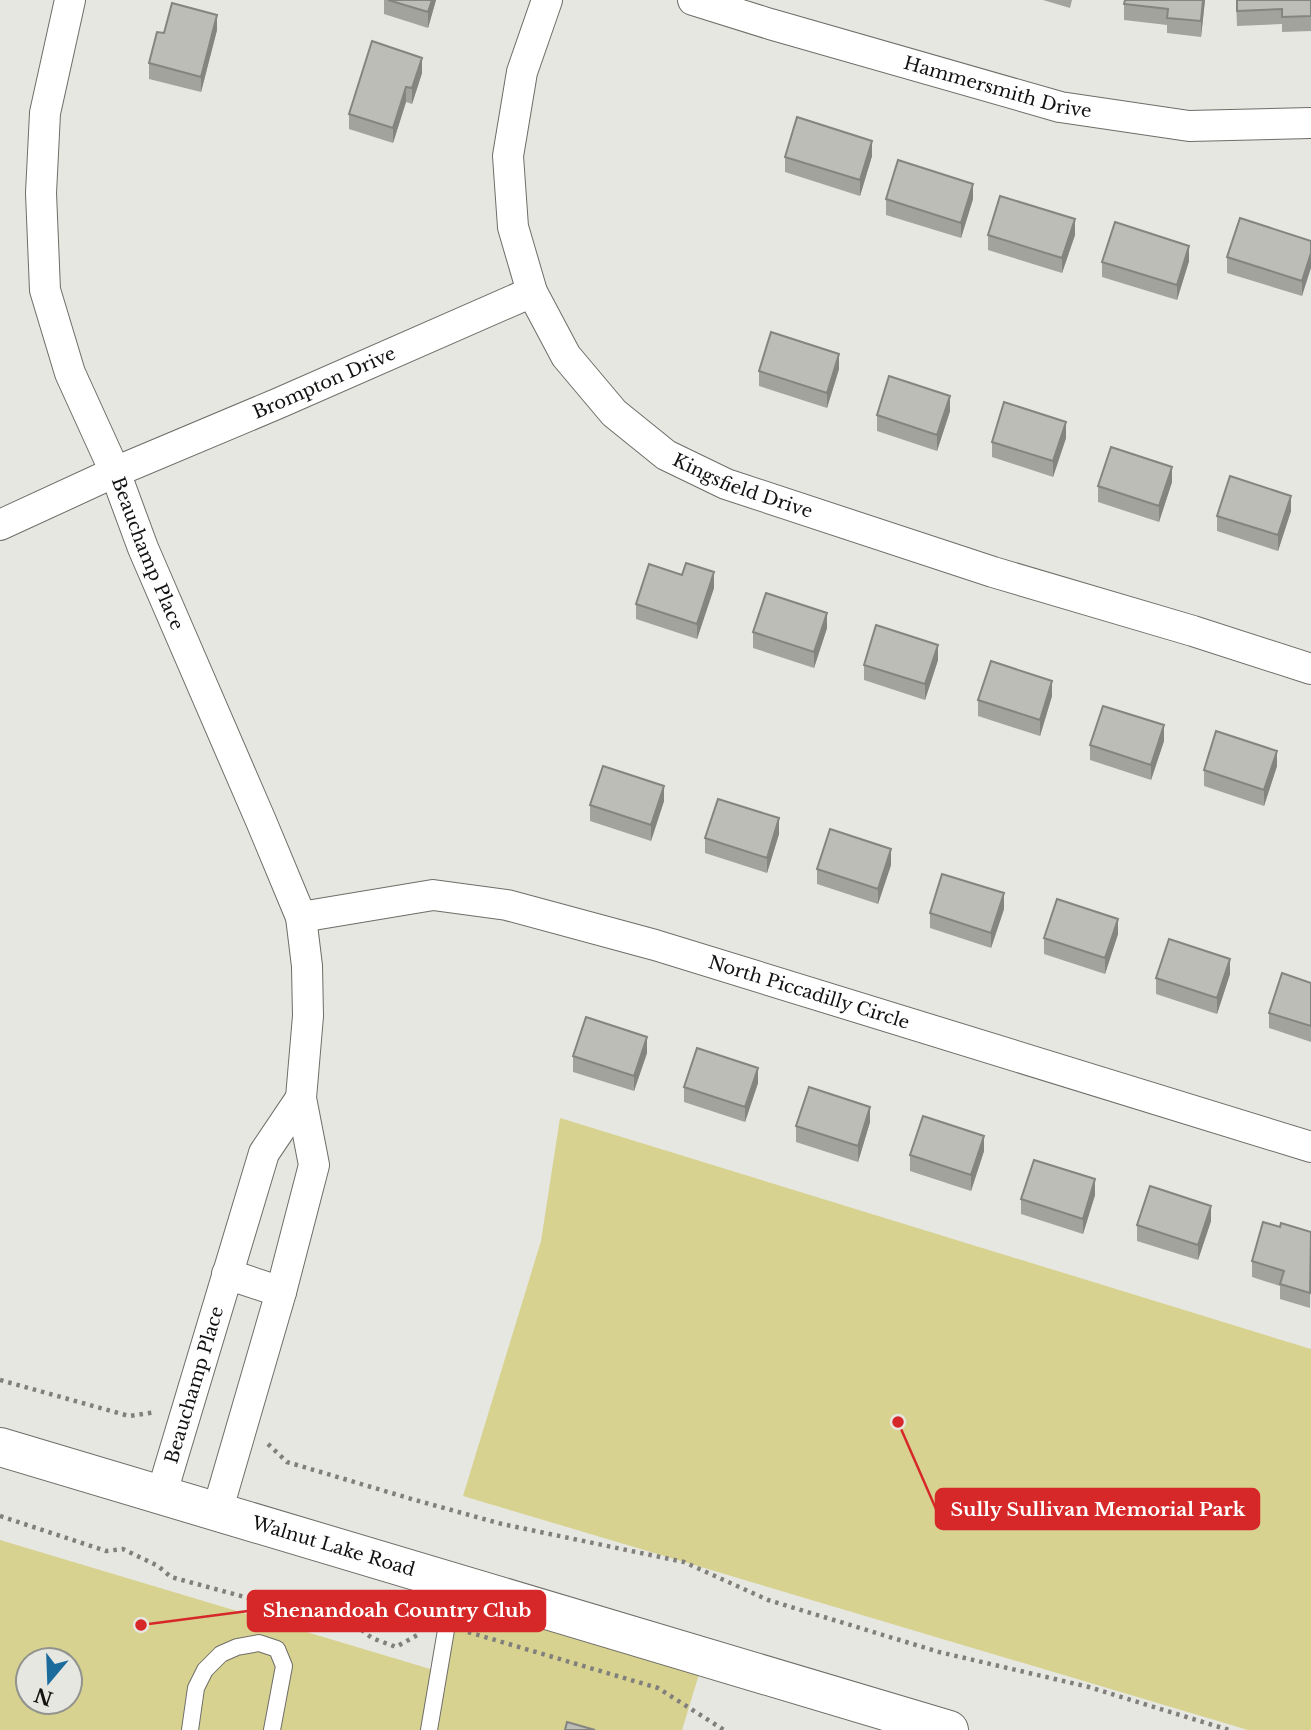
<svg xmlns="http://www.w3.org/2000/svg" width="1311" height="1730" font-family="'Libre Baskerville',serif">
	<rect width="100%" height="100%" fill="#e7e7e1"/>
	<path fill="#d7d28f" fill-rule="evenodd" d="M560,1118L1311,1349V1730H1248L463,1496L541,1241Z
		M0,1540L437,1671L463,1590L703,1661L682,1730H0ZM28,1660H70V1702H28Z"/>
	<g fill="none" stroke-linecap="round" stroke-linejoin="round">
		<g stroke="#6e6d68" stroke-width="18">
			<path id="lane" d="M190,1730L196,1688L205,1670L221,1654L237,1647L259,1643L277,1649L284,1666L272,1730
				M429,1730L454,1583"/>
		</g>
		<g stroke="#6e6d68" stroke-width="32">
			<g id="street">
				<path id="s1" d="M70,0L45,113L41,193L45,290L70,373L115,472L143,548L261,821L301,917L307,966L308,1016L301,1098L314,1165L281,1292L217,1512"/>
				<path id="s2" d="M547,0L522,72L508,156L513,227L532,292L566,356L614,413L666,455L726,484L993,572L1193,631L1311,669"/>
				<path id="s3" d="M693,0L770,24L1060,107L1189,126L1311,123"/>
				<path id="s4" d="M0,525L115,472L279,403L532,292"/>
				<path id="s5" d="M301,917L433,895L507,905L655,945L1311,1147"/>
				<path d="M227,1274L281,1292"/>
				<path id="s6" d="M161,1496L264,1153L301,1098"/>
			</g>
		</g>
		<g stroke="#6e6d68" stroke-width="40">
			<g id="secondary">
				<path id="s7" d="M0,1447L949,1730"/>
			</g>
		</g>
		<path stroke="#807f7c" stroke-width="4.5" stroke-dasharray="3.5 5" stroke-linecap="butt" d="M0,1380L129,1416L156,1412
			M268,1444L287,1462L415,1500L502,1524L684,1562L768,1600L939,1652L1089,1687L1229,1730
			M0,1516L106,1551L123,1549L158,1566L171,1577L359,1628L372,1638L396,1647L421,1633
			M468,1632L658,1688L724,1730"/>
		<use href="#lane" stroke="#fff" stroke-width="16"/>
		<use href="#street" stroke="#fff" stroke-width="30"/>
		<use href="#secondary" stroke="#fff" stroke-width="38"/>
	</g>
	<path fill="#a3a39e" d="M384,0H436L428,28L384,14Z
		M1043,0H1072L1070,8Z
		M1205,0L1201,37L1167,33V25L1124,20V4Z
		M1236,0H1311V31L1282,32V24L1237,26Z
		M217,30L201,92L149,79V63L164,33Z
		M422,73L412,104L406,102L393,143L349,129V114Z
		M872,156L860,196L785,172V157Z
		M886,199H973L961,238L886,215Z
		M988,235H1075L1062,273L988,250Z
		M1311,241L1302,296L1227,273V257Z
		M1189,261L1177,300L1102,277V262Z
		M839,369L827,408L759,386V371Z
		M950,411L937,451L877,431V415Z
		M1066,438L1053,477L992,457V442Z
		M1172,482L1159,522L1098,502V486Z
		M1291,511L1278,551L1217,531V516Z
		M682,575L714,588L697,639L636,619V604Z
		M827,628L814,668L753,648V632Z
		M938,660L925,700L864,680V665Z
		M1052,696L1040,736L978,716V700Z
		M1164,741L1151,780L1090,760V745Z
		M1277,766L1264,806L1204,786V770Z
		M664,801L651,841L590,821V805Z
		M779,834L767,873L705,853V838Z
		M891,865L878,904L817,884V869Z
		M1004,909L991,948L930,928V913Z
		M1118,934L1105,974L1044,954V938Z
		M1230,974L1217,1014L1156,994V978Z
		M1311,983V1042L1269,1028V1013Z
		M647,1053L634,1091L573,1072V1056Z
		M758,1083L745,1122L684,1102V1087Z
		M870,1122L858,1162L796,1142V1126Z
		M984,1151L971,1191L910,1171V1155Z
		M1095,1195L1083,1234L1021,1214V1199Z
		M1211,1221L1198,1260L1137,1241V1225Z
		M1280,1227L1311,1232L1310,1308L1280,1299V1286L1252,1277V1261Z"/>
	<path fill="#848481" d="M432,0H436L428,28V12Z
		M1203,0H1205L1201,37V21Z
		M217,15V30L201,92V77Z
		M422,58V73L412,104V88Z
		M406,87V102L393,143V128Z
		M872,141V156L860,196V180Z
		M973,184V199L961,238V223Z
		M1075,219V235L1062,273V258Z
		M1189,246V261L1177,300V285Z
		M1311,253V268L1302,296V281Z
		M839,354V369L827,408V393Z
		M950,396V411L937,451V435Z
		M1066,422V438L1053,477V461Z
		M1172,467V482L1159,522V506Z
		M1291,496V511L1278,551V535Z
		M714,572V588L697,639V624Z
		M827,613V628L814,668V652Z
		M938,645V660L925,700V684Z
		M1052,681V696L1040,736V720Z
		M1164,725V741L1151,780V765Z
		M1277,751V766L1264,806V790Z
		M664,786V801L651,841V825Z
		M779,818V834L767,873V858Z
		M891,849V865L878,904V889Z
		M1004,893V909L991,948V933Z
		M1118,919V934L1105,974V958Z
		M1230,959V974L1217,1014V998Z
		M647,1037V1053L634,1091V1076Z
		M758,1068V1083L745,1122V1107Z
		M870,1107V1122L858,1162V1146Z
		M984,1136V1151L971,1191V1175Z
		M1095,1179V1195L1083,1234V1219Z
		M1211,1206V1221L1198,1260V1245Z"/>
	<path fill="#bdbdb8" stroke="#848481" stroke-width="2" d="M388,0H432L428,12Z
		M1125,0H1203L1201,21L1167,18L1168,9L1124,4Z
		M1237,0H1311V16L1282,17V9L1237,11Z
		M172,3L217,15L201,77L149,63L157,32L164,33Z
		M372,41L422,58L412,88L406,87L393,128L349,114Z
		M797,117L872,141L860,180L785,157Z
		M898,160L973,184L961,223L886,199Z
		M1000,196L1075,219L1062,258L988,235Z
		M1240,218L1311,241V253L1302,281L1227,257Z
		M1115,222L1189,246L1177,285L1102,262Z
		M771,332L839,354L827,393L759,371Z
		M889,376L950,396L937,435L877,415Z
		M1004,402L1066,422L1053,461L992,442Z
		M1111,447L1172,467L1159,506L1098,486Z
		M1230,476L1291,496L1278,535L1217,516Z
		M686,563L714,572L697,624L636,604L649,564L682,575Z
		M766,593L827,613L814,652L753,632Z
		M876,625L938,645L925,684L864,665Z
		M991,661L1052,681L1040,720L978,700Z
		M1103,706L1164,725L1151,765L1090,745Z
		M1216,731L1277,751L1264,790L1204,770Z
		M603,766L664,786L651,825L590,805Z
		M718,799L779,818L767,858L705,838Z
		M830,829L891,849L878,889L817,869Z
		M942,874L1004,893L991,933L930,913Z
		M1057,899L1118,919L1105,958L1044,938Z
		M1169,939L1230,959L1217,998L1156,978Z
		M1282,973L1311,983V1026L1269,1013Z
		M586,1017L647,1037L634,1076L573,1056Z
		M697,1048L758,1068L745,1107L684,1087Z
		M809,1087L870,1107L858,1146L796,1126Z
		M923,1116L984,1136L971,1175L910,1155Z
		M1034,1160L1095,1179L1083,1219L1021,1199Z
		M1150,1186L1211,1206L1198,1245L1137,1225Z
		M1263,1222L1280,1227L1281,1223L1311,1232L1310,1293L1280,1284L1284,1271L1252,1261Z
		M567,1722L595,1730H565Z"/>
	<g text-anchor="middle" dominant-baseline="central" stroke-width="5" stroke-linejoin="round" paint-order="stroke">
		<g font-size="18" fill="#131211" stroke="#e7e7e1">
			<text stroke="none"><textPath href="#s3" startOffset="317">Hammersmith Drive</textPath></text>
			<text stroke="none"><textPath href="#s4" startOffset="354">Brompton Drive</textPath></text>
			<text stroke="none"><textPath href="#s2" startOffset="597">Kingsfield Drive</textPath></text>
			<text stroke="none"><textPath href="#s1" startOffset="576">Beauchamp Place</textPath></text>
			<text stroke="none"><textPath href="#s5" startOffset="523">North Piccadilly Circle</textPath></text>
			<text stroke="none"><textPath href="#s6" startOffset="116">Beauchamp Place</textPath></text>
			<text stroke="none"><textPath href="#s7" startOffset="348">Walnut Lake Road</textPath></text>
		</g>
	</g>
	<path fill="none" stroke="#d62828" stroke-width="2.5" d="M898 1422L936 1509M141 1625L248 1611"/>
	<g fill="#d62828" stroke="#e7e7e1" stroke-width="2.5">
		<circle cx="898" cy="1422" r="7"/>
		<circle cx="141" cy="1625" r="7"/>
	</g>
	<g fill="#d62828" stroke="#d62828" stroke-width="2.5">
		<rect x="936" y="1489" width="323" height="40" rx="7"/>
		<rect x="248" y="1591" width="297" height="40" rx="7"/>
	</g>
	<g font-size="19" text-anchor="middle" font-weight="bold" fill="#fff">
		<text x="1098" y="1516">Sully Sullivan Memorial Park</text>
		<text x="397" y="1617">Shenandoah Country Club</text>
	</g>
	<g transform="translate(49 1681) rotate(199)"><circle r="33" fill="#e7e7e1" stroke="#92928e" stroke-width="2"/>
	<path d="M0-5L12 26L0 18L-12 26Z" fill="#1c6b9d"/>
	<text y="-10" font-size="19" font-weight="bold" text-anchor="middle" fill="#131211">N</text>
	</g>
</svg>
